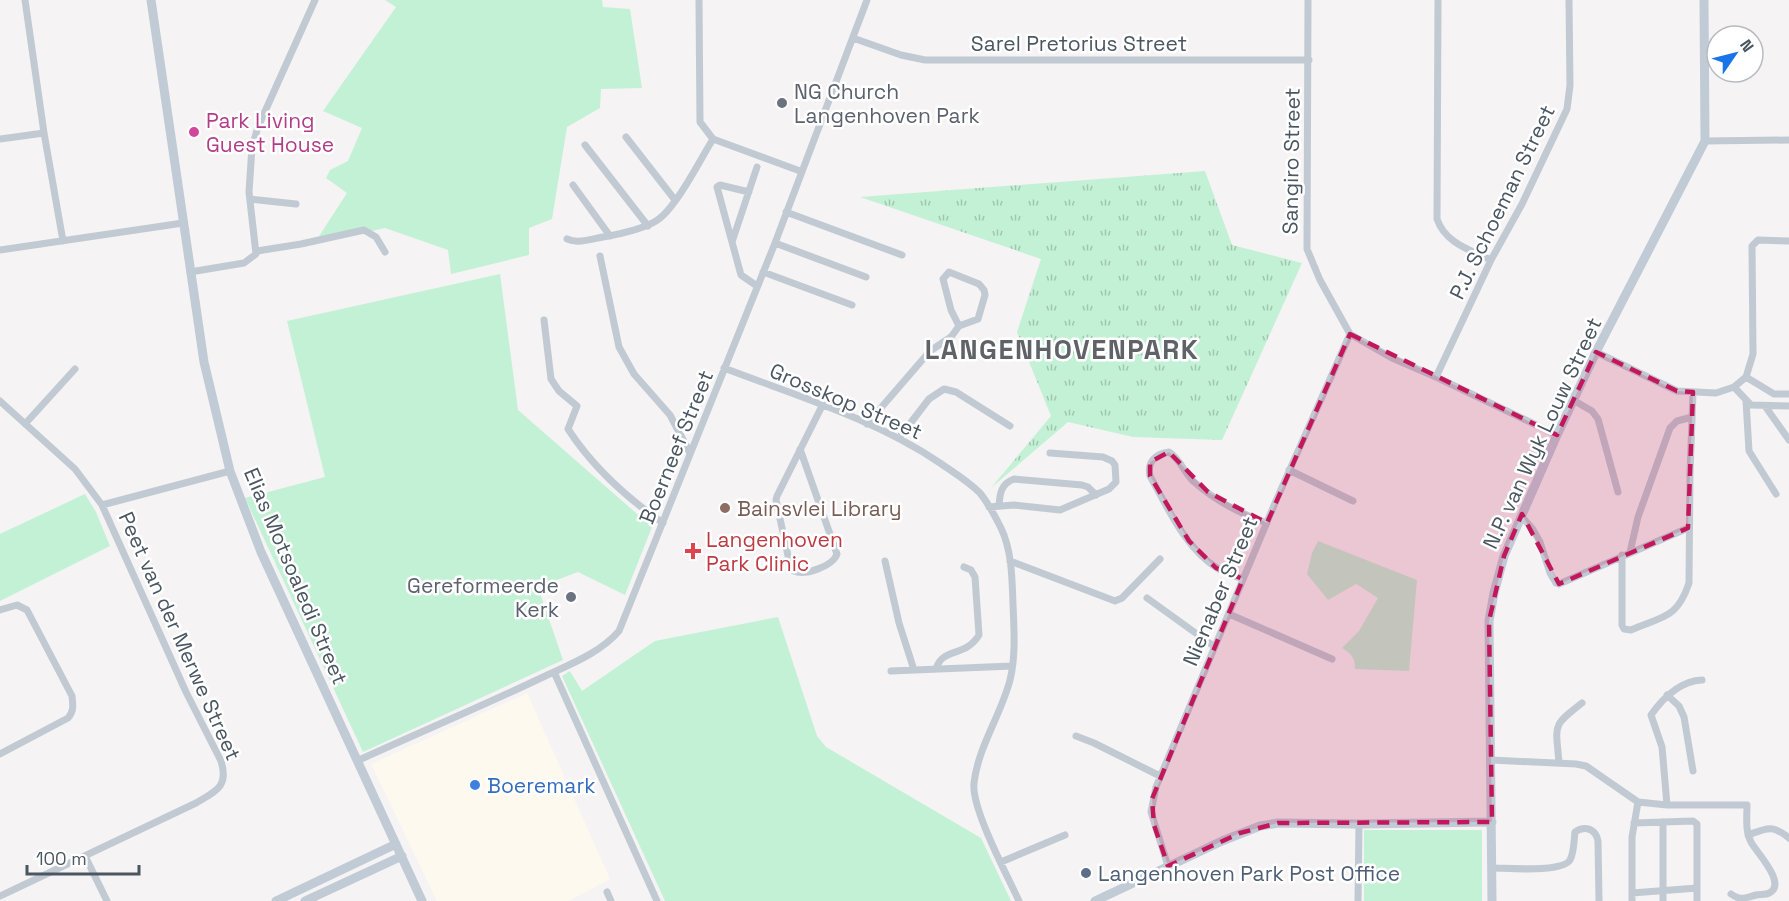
<svg xmlns="http://www.w3.org/2000/svg" width="1789" height="901" font-family="'Space Grotesk',sans-serif">
	<defs>
		<pattern id="park-tufts" width="24" height="20" patternUnits="userSpaceOnUse" patternTransform="scale(1.5)"><rect width="24" height="20" fill="#c3f1d5"/><path d="M3 7l-1-3M5 7V3M7 7l1-3M15 17l-1-3M17 17v-4M19 17l1-3" fill="none" stroke="#a0c6b0"/></pattern>
	</defs>
	<rect width="100%" height="100%" fill="#f5f3f3"/>
	<path fill="#fdf9ef" d="M527,693L610,879L568,901H437L371,764Z"/>
	<path fill="#c3f1d5" d="M385,0H602L603,7L630,9L642,88L601,89L600,108L567,127L552,219L529,228V255L451,274L448,250L385,228L314,244L347,193L326,178L330,170L348,161L362,128L323,111L396,7Z
		M500,274L518,410L652,527L625,595L578,572L538,587L563,660L363,752L245,498L325,477L287,321Z
		M85,494L96,512L110,546L0,601V534Z
		M1318,541L1417,580L1409,671L1355,669C1355,658 1352,654 1342,648L1359,631L1378,598L1356,584L1328,600L1307,574L1312,553Z
		M778,617L817,736L826,747L981,838L1011,901H665L562,676L570,671L582,691L655,641Z
		M1364,830H1482V901H1364Z"/>
	<path fill="url(#park-tufts)" d="M1205,171L1232,245L1302,263L1222,440L1133,437L1068,422L991,488L1051,416L1017,332L1041,259L860,197Z"/>
	<g fill="none" stroke-linecap="round" stroke-linejoin="round">
		<path stroke="#c1cad2" stroke-width="7" d="M25,0L44,133L63,241
			M699,0L700,122L713,139L800,171
			M1308,0L1307,249L1320,280L1350,334L1392,358L1436,377L1557,435
			M1438,0L1437,219C1445,243 1470,250 1491,260
			M853,38L901,55L925,60H1309
			M626,137L675,200
			M0,139L44,133
			M1705,141L1789,140
			M585,145L648,226
			M573,185L610,236
			M749,192L720,185L717,187L741,275L757,286
			M250,199L296,204
			M786,212L902,255
			M567,239C578,244 592,239 603,237C620,234 641,230 656,221C675,210 700,160 713,139
			M732,242L757,167
			M775,243L866,277
			M0,250L183,223
			M257,251L301,244L364,230L376,237L385,252
			M600,256L619,347L634,374L670,415L690,453
			M190,272L244,263L256,254L249,192L252,147L258,127L315,0
			M763,272L852,305
			M544,320L551,379L559,391L577,406L568,429C592,466 627,498 663,523
			M1596,352L1677,391L1716,393L1734,387L1746,377L1753,354L1752,246L1758,240L1789,241
			M724,368C797,396 875,419 940,463C953,472 968,481 980,493C988,503 995,516 1001,528C1012,551 1012,578 1013,604C1014,629 1016,656 1010,680C1001,715 978,747 974,783C971,808 1007,875 1019,901
			M1436,377L1491,260L1522,204L1567,109L1570,85L1569,0
			M1746,377L1774,394H1789
			M1734,387L1751,405L1789,406
			M1573,400L1592,411L1598,419L1618,492
			M0,401L75,469L102,505L186,692L221,761C229,787 216,791 196,803L0,896
			M1746,401L1749,451L1776,494
			M1765,406L1789,440
			M25,424L75,369
			M867,424L930,351L951,337L959,326L978,319L985,295L984,290L979,284L949,272L943,279L951,310L959,326
			M899,438L929,399L944,389L956,392L1010,426
			M800,449L837,554C833,566 805,576 794,571L790,565L776,500L777,496L822,406
			M1289,470L1353,501
			M102,505L230,471
			M999,505C1000,493 1001,484 1014,479L1082,485L1088,487L1096,495
			M989,507L1014,505L1060,510L1109,489L1116,482L1115,465L1112,461L1103,457L1050,453
			M1521,516L1532,528L1540,542L1550,573L1556,583L1559,584L1688,528
			M1630,552L1638,517L1670,428L1677,421L1692,417
			M1622,555V625L1624,629L1631,630C1663,616 1677,619 1689,583L1690,473L1693,392
			M885,561L899,623L914,670
			M1010,561L1115,601L1122,598L1160,559
			M1243,579C1234,576 1225,573 1217,568C1185,548 1168,508 1150,476C1147,462 1155,454 1169,452C1180,459 1184,472 1193,481C1213,499 1241,514 1267,523
			M1147,598L1215,647
			M0,610L17,605L27,610L72,696C73,706 74,711 68,718L0,754
			M1229,614L1332,659
			M936,669C942,647 965,658 979,635L975,577L971,570L964,567
			M891,671L1012,666
			M554,672L657,901
			M1667,695L1679,706L1684,717L1693,771
			M1076,736L1094,743L1160,776
			M1491,760L1576,764L1586,766L1638,802L1667,805H1747C1747,817 1745,831 1751,842C1756,852 1788,884 1769,893C1766,895 1760,894 1756,895C1744,898 1741,901 1731,894
			M357,761C418,733 480,707 541,678C568,665 599,654 619,631L775,243L867,0
			M1559,763C1556,724 1551,727 1582,703
			M1667,805L1662,747L1651,715C1663,698 1680,681 1702,680
			M1634,823L1693,821L1697,824V901
			M1748,835C1767,828 1772,824 1789,838
			M85,856L107,901
			M1001,862L1065,835
			M1168,866L1151,812L1156,787L1275,503L1350,334
			M1492,868C1507,868 1562,873 1570,860C1574,853 1574,840 1575,832C1585,825 1596,829 1598,841L1599,901
			M607,892L611,901
			M1632,893L1697,888
			M1358,901L1359,824
			M1632,901V837L1638,802
			M1663,901V822"/>
		<path stroke="#c1cbd6" stroke-width="9" d="M151,0L204,362L230,471L261,552L422,901
			M276,901L396,844
			M305,901L402,856
			M1095,901L1222,841L1260,826L1278,823L1359,824L1492,822
			M1492,901L1489,621L1494,593L1504,556L1557,435L1596,352L1705,141L1704,0"/>
	</g>
	<path fill="#c2185b" fill-opacity="0.2" stroke="#c2185b" stroke-width="4.5" stroke-dasharray="12 8" stroke-linejoin="round" d="M1350,334L1557,435L1596,352L1677,391L1693,392L1688,528L1559,584L1522,514L1504,556L1489,621L1492,822L1278,823L1240,833L1168,866L1154,825L1152,799L1243,579L1216,568L1189,541L1150,476V462L1169,452L1208,492L1267,523Z"/>
	<g fill="#6b7280" stroke="#fff" stroke-width="2">
		<circle cx="782" cy="103" r="6"/>
		<circle cx="571" cy="597" r="6"/>
	</g>
	<circle fill="#d1479c" stroke="#fff" stroke-width="2" cx="194" cy="132" r="6"/>
	<circle fill="#8d6e63" stroke="#fff" stroke-width="2" cx="725" cy="508" r="6"/>
	<path fill="#e0444e" stroke="#fff" stroke-width="2" d="M690 542h6v6h6v6h-6v6h-6v-6h-6v-6h6z"/>
	<circle fill="#3f7fe0" stroke="#fff" stroke-width="2" cx="475" cy="785" r="6"/>
	<circle fill="#5c6f8a" stroke="#fff" stroke-width="2" cx="1086" cy="873" r="6"/>
	<g text-anchor="middle" dominant-baseline="central" stroke-width="5" stroke-linejoin="round" paint-order="stroke">
		<g font-size="21" fill="#4a5661" stroke="#fff">
			<text x="1079" y="43">Sarel Pretorius Street</text>
			<text transform="translate(1291 161) rotate(-89)">Sangiro Street</text>
			<text transform="translate(1502 202) rotate(-64)">P.J. Schoeman Street</text>
			<text transform="translate(846 401) rotate(23)">Grosskop Street</text>
			<text transform="translate(1542 433) rotate(-65)">N.P. van Wyk Louw Street</text>
			<text transform="translate(676 447) rotate(-68)">Boerneef Street</text>
			<text transform="translate(296 576) rotate(67)">Elias Motsoaledi Street</text>
			<text transform="translate(1220 591) rotate(-67)">Nienaber Street</text>
			<text transform="translate(180 636) rotate(66)">Peet van der Merwe Street</text>
		</g>
		<g font-size="21" fill="#5b616d" stroke="#fff" text-anchor="start">
			<text x="794" y="91">NG Church<tspan x="794" dy="24">Langenhoven Park</tspan></text>
			<text x="559" y="585" text-anchor="end">Gereformeerde<tspan x="559" dy="24">Kerk</tspan></text>
		</g>
		<g font-size="21" fill="#b23c85" stroke="#fff" text-anchor="start">
			<text x="206" y="120">Park Living<tspan x="206" dy="24">Guest House</tspan></text>
		</g>
		<g font-size="21" fill="#785e54" stroke="#fff" text-anchor="start">
			<text x="737" y="508">Bainsvlei Library</text>
		</g>
		<g font-size="21" fill="#be3a42" stroke="#fff" text-anchor="start">
			<text x="706" y="539">Langenhoven<tspan x="706" dy="24">Park Clinic</tspan></text>
		</g>
		<g font-size="21" fill="#366cbe" stroke="#fff" text-anchor="start">
			<text x="487" y="785">Boeremark</text>
		</g>
		<g font-size="21" fill="#4e5e75" stroke="#fff" text-anchor="start">
			<text x="1098" y="873">Langenhoven Park Post Office</text>
		</g>
		<g font-size="27" font-weight="bold" letter-spacing="1.5" fill="#5f6368" stroke="#fff">
			<text x="1062" y="349">LANGENHOVENPARK</text>
		</g>
	</g>
	<g transform="translate(1735 54) rotate(55)"><circle r="28" fill="#ffffff" stroke="#b7bbc0" stroke-width="1.5"/>
	<path d="M0-4.5L10 22L0 15L-10 22Z" fill="#1a73e8"/>
	<text y="-9" font-size="16" font-weight="bold" text-anchor="middle" fill="#4a5661">N</text>
	</g>
	<path d="M27 865v9h112v-9" fill="none" stroke="#4a5661" stroke-width="3"/>
	<text x="36" y="865" font-size="18" fill="#4a5661" stroke="#ffffff" stroke-width="4.5" paint-order="stroke">100 m</text>
</svg>
